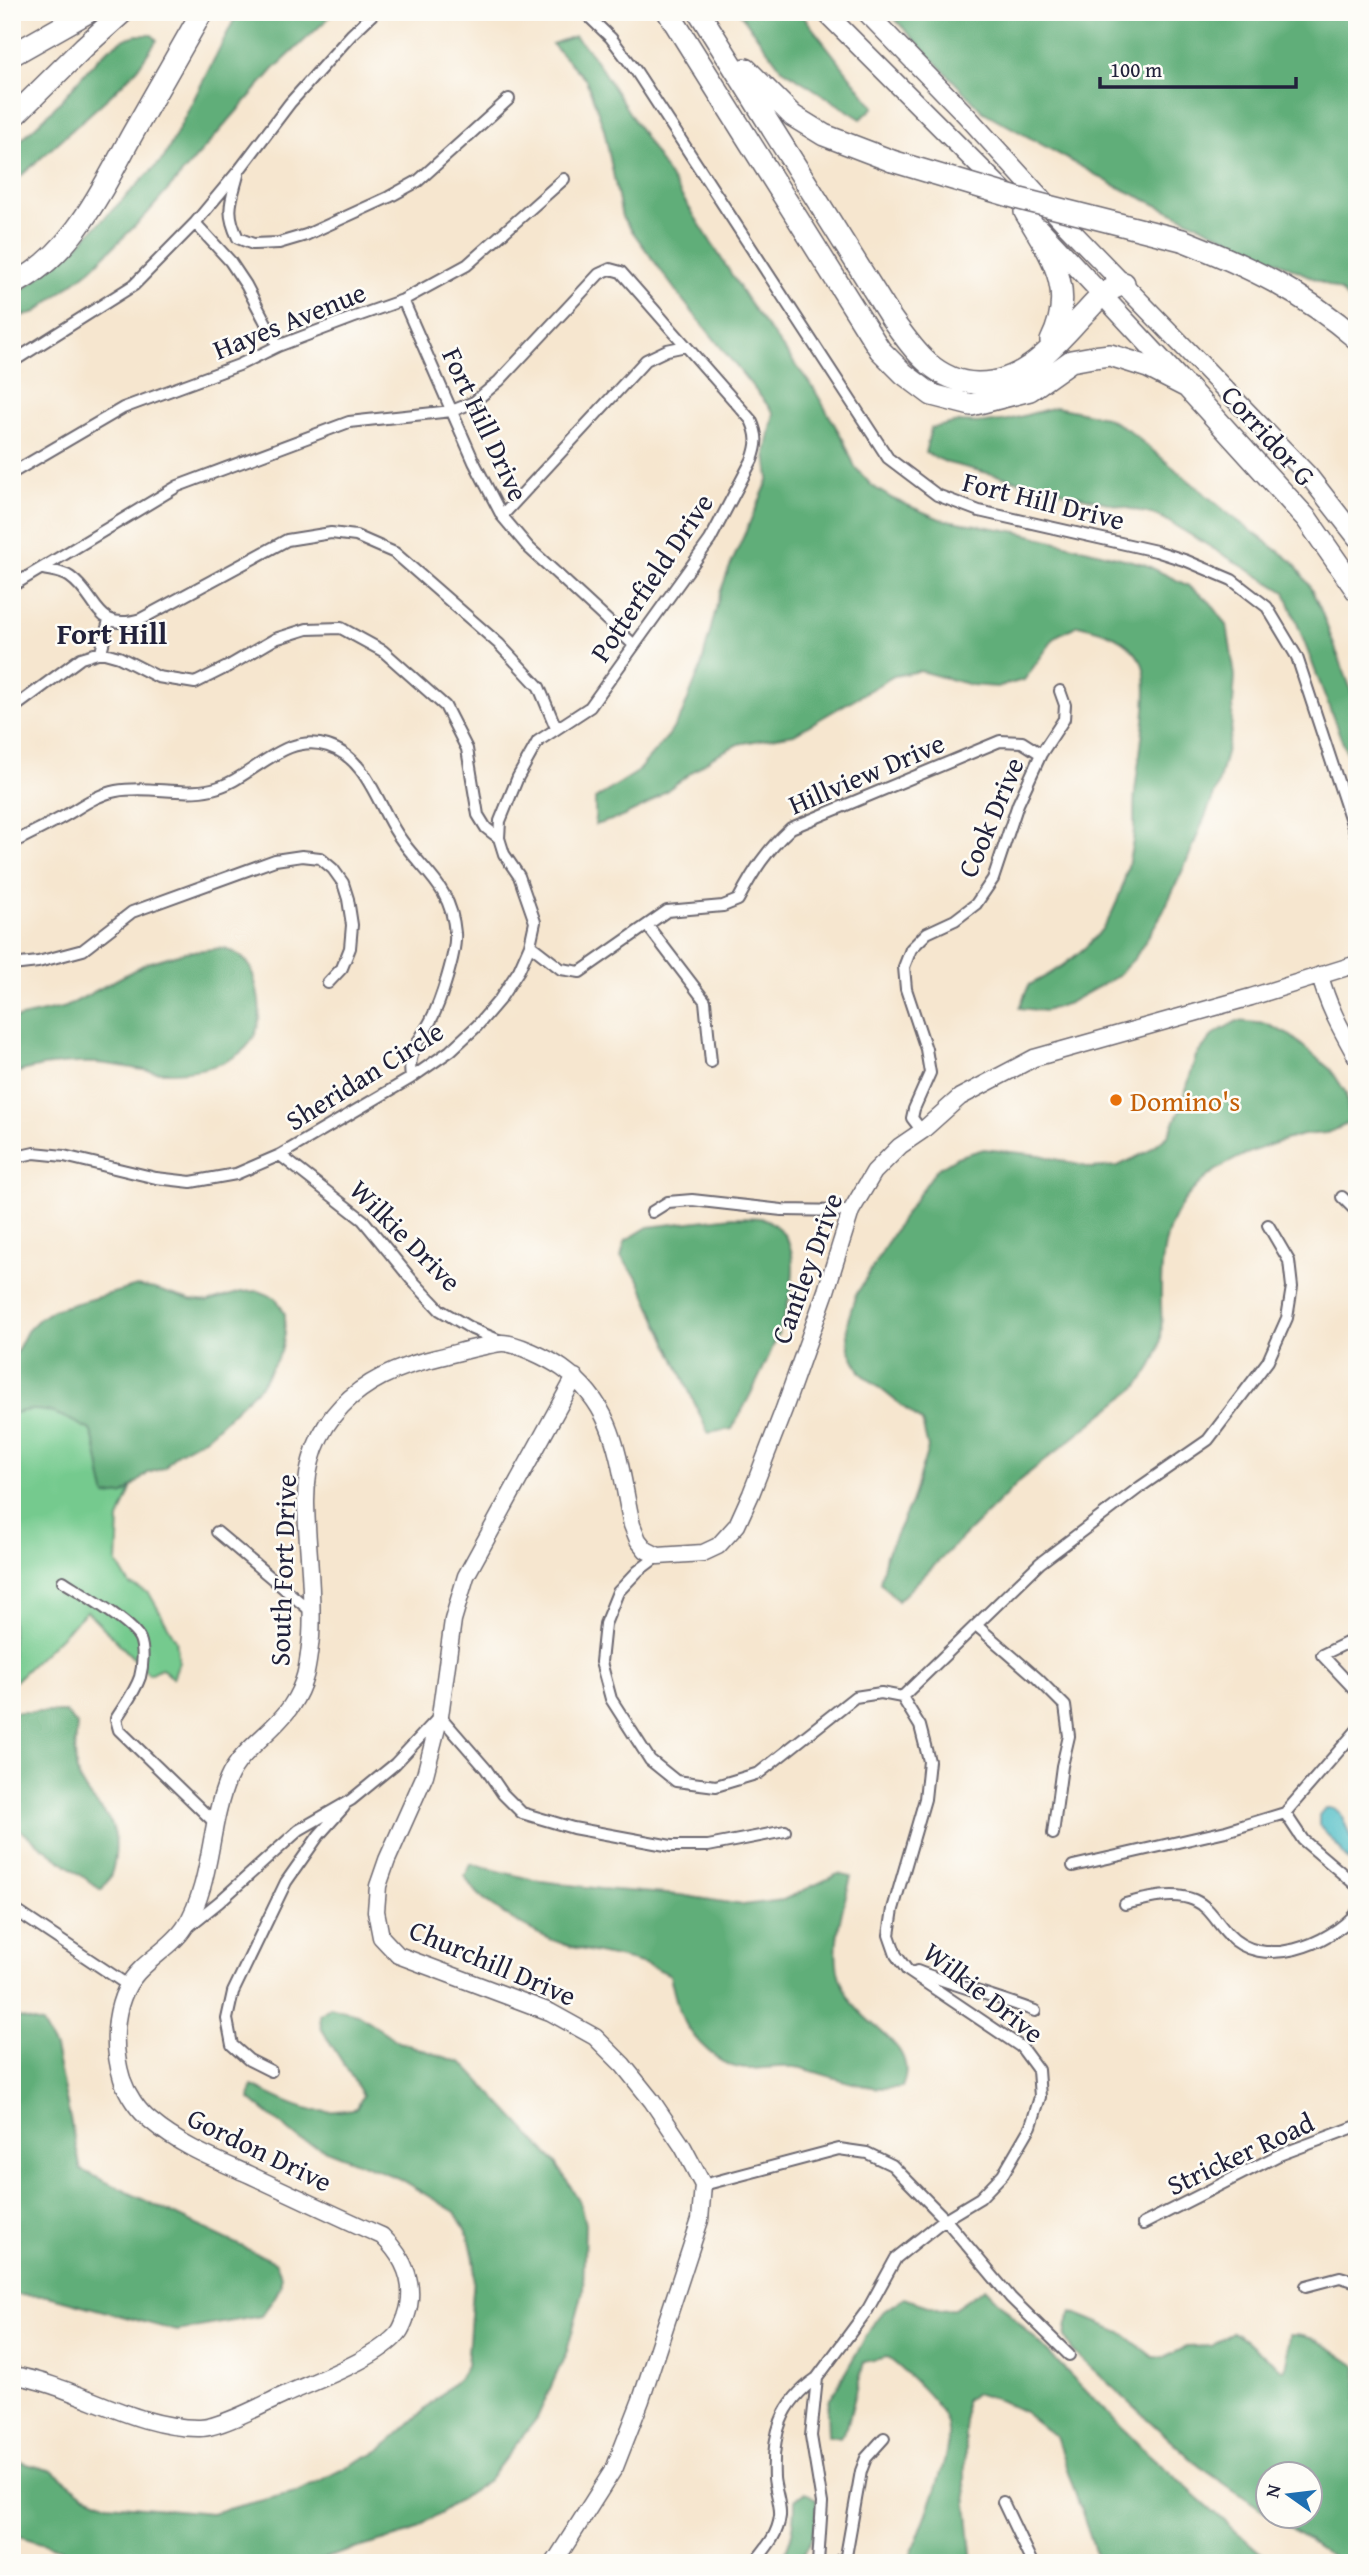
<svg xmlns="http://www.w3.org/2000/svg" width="1369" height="2575" font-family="'Gentium Book Plus',serif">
	<rect width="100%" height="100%" fill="#fdfcf7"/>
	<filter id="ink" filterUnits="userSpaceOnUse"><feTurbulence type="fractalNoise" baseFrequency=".0143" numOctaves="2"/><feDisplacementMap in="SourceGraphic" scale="14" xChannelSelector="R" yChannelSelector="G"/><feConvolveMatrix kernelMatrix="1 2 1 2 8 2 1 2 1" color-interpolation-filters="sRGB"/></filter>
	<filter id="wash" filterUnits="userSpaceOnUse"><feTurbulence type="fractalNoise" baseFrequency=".00686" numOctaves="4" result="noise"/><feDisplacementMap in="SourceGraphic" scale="28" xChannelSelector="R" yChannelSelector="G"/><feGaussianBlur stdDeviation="1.57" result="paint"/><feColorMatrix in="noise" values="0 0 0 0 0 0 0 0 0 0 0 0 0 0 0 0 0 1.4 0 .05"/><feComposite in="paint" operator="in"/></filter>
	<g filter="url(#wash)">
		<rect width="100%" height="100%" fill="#f6e6cf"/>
		<path fill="#75ca8e" stroke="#4c7664" stroke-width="2" d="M12,1371L148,1447L119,1519L117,1563L130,1585L149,1593L176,1640L179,1662L173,1678L161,1668L149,1674L87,1611L12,1684Z"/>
		<path fill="#60ae79" stroke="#41685a" stroke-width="2" d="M238,12H335L274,69L145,216L91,269L36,312L12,319V298L72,251L164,158Z
			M739,12H800L874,107L861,119L781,68Z
			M888,12H1291L1296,15L1305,12H1357V310L1341,291L1114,185L982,111Z
			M137,35H152L157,40L137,69L111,95L12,184V148C27,134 42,121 56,106C80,82 102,43 137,35Z
			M575,36L592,54L752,307L814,389L844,441L855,467L872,486L893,499L940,519L1018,532L1144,564L1189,586L1210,602L1227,625L1235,676L1231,732L1218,785L1187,861L1163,912L1135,958L1116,977L1069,1003L1045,1011L1019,1008L1029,985C1057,972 1095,945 1110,917C1121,895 1128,870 1132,846C1136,829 1133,810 1135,793C1137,765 1154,682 1141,661C1127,637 1104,631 1078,625L1056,636L1024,680L997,687L971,685L920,671L894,676L794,734L738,744L714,756L647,805L622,817L595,825V799L636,773L669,735L682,714L701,667L720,593L729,569L769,479L766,453L774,413L681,298L622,217L604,129L596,106L586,80L552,44Z
			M1056,407L1105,417L1127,429L1230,515L1293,562L1309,585L1320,608L1350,687L1357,714V780L1285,592L1159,516L948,463L925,453L931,428L958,422L985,423L1008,420Z
			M223,948C249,957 251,964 257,990C273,1057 214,1073 160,1072C139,1071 118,1064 96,1063C68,1062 39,1065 12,1074V1019L66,1007L147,963L185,952Z
			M1237,1021L1267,1024L1291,1036L1331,1070L1346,1093L1350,1123C1342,1126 1334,1131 1326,1133C1317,1134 1308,1134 1299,1136C1270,1144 1236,1155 1211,1174C1166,1208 1160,1249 1161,1301C1161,1315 1163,1331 1160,1344C1157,1360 1148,1373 1138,1386L1024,1477L898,1601L880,1582L886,1555L911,1503L928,1448L922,1422L861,1373L849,1349L847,1323L855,1297L901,1220L936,1170L957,1157L984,1149L1040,1155L1091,1168L1118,1166L1147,1152L1168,1135L1180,1110L1196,1056L1214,1034Z
			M732,1217C742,1218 755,1216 765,1219C769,1220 774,1225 778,1228C823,1267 754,1389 732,1429L708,1433L639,1280L621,1257L625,1241L648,1227Z
			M137,1286L155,1289L190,1300L208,1302L241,1292L259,1291L276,1298L285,1314V1334L281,1352L262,1384L208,1436L177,1453L164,1468L148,1473L124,1494L106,1496C99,1474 100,1451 90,1430C62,1416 44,1403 12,1414V1361L27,1331L39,1319L53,1310Z
			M12,1712H65L77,1725C76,1741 73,1759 78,1775C89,1809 121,1810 115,1856C113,1871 111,1878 101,1890L12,1824Z
			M471,1864L534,1880L601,1889L680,1895L743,1905L783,1900L838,1874L851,1877C843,1907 830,1947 840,1978C844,1989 850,2001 858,2010C879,2034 918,2050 902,2087C867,2092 835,2077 801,2068C785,2064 765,2069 747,2069C720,2068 693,2040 682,2017C676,2004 673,1989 670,1975C636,1956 602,1957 566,1945C537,1936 477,1903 465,1876Z
			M330,2007L357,2014L399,2042L463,2063L556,2163L579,2200L585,2224L583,2291L567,2351L537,2418L488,2480L410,2533L307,2563H81L61,2549L12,2534V2460L53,2471L84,2494L108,2504L211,2513L300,2491L382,2449L460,2377L467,2366L475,2264L469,2236L455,2212L398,2178L300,2140L250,2099L252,2086C295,2106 309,2118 357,2108L363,2095L321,2028L320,2015Z
			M12,2016L42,2024L55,2048L81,2170L275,2262C290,2285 274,2297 261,2316L177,2331L48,2296L12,2295Z
			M985,2288L1143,2449L1272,2563H1099L1056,2437L1024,2412L1001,2401L975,2393L965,2401V2484L973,2563H908C918,2532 955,2454 947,2424C942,2404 904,2370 887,2357L864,2362L847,2427L840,2438L828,2436L827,2411L830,2399L875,2321L883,2311L904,2298L940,2310L954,2309Z
			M1072,2312L1121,2332L1153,2357L1164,2358L1186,2347L1212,2346L1232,2332C1251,2341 1266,2359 1284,2370C1291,2358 1287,2348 1289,2335C1318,2334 1334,2352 1357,2366V2563H1341L1272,2516H1310V2474H1268L1267,2513L1199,2466L1073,2351L1065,2338L1067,2323Z
			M805,2492L816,2499C820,2522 812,2545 798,2563H779C792,2543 795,2524 795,2500Z"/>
		<path fill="#50bec6" stroke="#397080" stroke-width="2" d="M1325,1808H1334L1341,1814L1352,1840L1356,1843L1355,1862C1350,1862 1342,1855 1341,1850L1319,1825V1815Z"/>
	</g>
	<g filter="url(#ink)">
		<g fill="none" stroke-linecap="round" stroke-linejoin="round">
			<g stroke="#6c676f" stroke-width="14">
				<path id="street" d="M584,12L611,38L636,71L888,458L937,495L979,511L1156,551L1187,561L1232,580L1267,607L1297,657L1357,839
					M238,175C231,202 225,211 238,238L253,244L279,243L306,235L389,197L418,181L509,99
					M195,223L230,261L246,285L278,346
					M403,300L474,462L502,516L529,548L634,645
					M12,362L134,285L195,223L240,169L290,103L352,34L375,12
					M12,473L123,408L239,365L278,346L352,318L403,300L467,265L564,179
					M502,516L646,360L667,350L686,346
					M43,569C51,571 63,572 70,577C99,597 94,633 141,619L287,540L331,533L356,536L395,553L499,644L539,687L556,728
					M12,586L178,486L349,422L452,411L474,402L499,381L599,274L610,269L621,272L751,420C758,435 758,444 752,460L710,540L590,707L538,741L518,777L500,821L499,838
					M101,652L109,620
					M12,709L81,658L101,652L119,657L158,677L195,683L227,667L275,639L307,629L341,628L383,651L445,706L467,749L478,815L486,828L499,838L504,854L519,876L535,922L530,945L519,970L500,999L477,1026L450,1051L411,1078L280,1155L236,1174L191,1182L156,1178L64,1156L34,1153L12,1158
					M12,843C28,835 44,827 59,819C78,809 95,795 116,791C147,785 181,796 212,789C252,780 283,731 328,746C367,758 377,804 398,835C422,872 451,884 455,933C457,952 440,1003 431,1020C419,1043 407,1050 411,1078
					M647,925L705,1001L711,1062
					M530,945L561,969L580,972L667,911L723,906L738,900C754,870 766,851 791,828L1000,741L1022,742L1041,754
					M12,965L38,962L83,950L132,912L275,860L302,856L320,858L333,869L343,883L348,899L352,925L350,948L342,968L328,983
					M922,1131L912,1118L914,1109L930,1073L926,1049L906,989L904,967L911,949L927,933L955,920L976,904L993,879L1018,804L1041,754L1064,719L1065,705L1060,691
					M280,1155L363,1220L411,1279L440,1310L472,1329L503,1342
					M1342,1197L1357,1212
					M652,1212L668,1202L692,1200L782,1210L851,1211
					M217,1532L312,1612
					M658,1556L638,1571L618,1592L605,1624L601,1662L611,1699L650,1760L676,1781L716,1786L759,1773L855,1697L881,1693L902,1697L920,1726L929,1761L925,1799L893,1909L889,1935L896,1955L907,1970L1021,2047L1038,2070L1040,2097L1031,2126L1003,2174L980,2198L945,2219L896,2258L868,2309L817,2378L811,2436L822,2503L818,2563
					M63,1581C80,1592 133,1623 140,1639C144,1649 143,1666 140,1677C135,1692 124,1706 116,1719L119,1730L216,1824
					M977,1626L1037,1678L1065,1706L1069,1736L1062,1766L1053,1834
					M1357,1638L1322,1655L1357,1692
					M902,1697L1040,1563L1140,1487L1208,1440L1268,1361L1287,1318L1292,1287L1289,1261L1268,1225
					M1285,1813L1303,1840L1357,1886
					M1073,1866L1226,1831L1285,1813L1357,1730
					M1125,1904C1145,1899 1174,1891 1194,1900C1210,1907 1216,1922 1228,1934C1262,1971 1329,1945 1357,1912
					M12,1908L129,1986
					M189,1926L219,1902L299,1830L351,1800L395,1764L440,1716L486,1769L503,1794L522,1813L573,1828L671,1846H708L785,1831
					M917,1971C956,1986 996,1996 1035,2011
					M271,2071L249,2060L232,2045L227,2019L233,1992L286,1882L319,1835L344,1807
					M703,2185L839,2149L867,2153L892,2165L945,2219L1011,2298L1069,2355
					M1143,2224L1279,2155L1357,2126
					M1306,2286L1340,2277L1357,2282
					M1003,2502L1032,2563
					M754,2563C766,2548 778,2535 780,2516C781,2504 775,2490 774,2478C772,2435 780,2403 817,2378
					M837,2563L846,2556L861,2471L866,2458L884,2438"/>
			</g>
			<g stroke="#6c676f" stroke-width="19">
				<path id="secondary" d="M1320,975C1327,1005 1342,1031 1357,1058
					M12,2375C76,2385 134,2429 200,2428C220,2428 264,2404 284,2395C315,2381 379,2358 399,2332C402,2328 404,2322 406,2317C417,2286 405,2258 382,2236C337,2216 293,2195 248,2174C214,2159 179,2145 151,2121C138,2111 127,2094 122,2079C111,2043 113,1995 142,1968C155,1955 175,1943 185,1927C213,1882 208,1827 228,1779C241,1749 273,1733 291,1706C307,1682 308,1664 311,1637C314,1592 307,1548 306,1504C305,1420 359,1375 436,1358C457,1353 479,1346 501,1343C515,1342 549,1359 562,1368C618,1408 618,1462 632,1525L638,1540L646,1550L658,1556L703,1553L718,1546L737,1525L751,1494L784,1409L826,1291L851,1211L874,1172L900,1146L922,1131L960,1097L1034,1058L1251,997L1357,964
					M554,2563L615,2467L641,2400L700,2220L703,2185L683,2147L652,2101L623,2065L595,2037L550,2012L398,1955L381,1937L376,1911L378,1886L387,1860L425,1775L440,1716L453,1620L466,1576L575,1377"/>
			</g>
			<g stroke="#6c676f" stroke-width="21">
				<path id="primary" d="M825,12L1008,195
					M866,12L966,115L1063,222L1308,475L1357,538
					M1040,228L1183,382"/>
			</g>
			<g stroke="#6c676f" stroke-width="24">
				<path id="highway" d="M668,12L880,350L904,374L932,395L971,405L1030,390L1071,361L1093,357L1110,355L1148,367L1187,387L1307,519L1357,591
					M699,12L891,318C913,349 935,382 977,383C1026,384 1055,344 1086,312C1092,306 1098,298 1105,293C1111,289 1118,287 1124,283
					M12,55L88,12
					M746,69L793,116L824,135L892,161
					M12,118L84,47L123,12
					M1025,212C1051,256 1077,289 1051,341
					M1182,240C1250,267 1301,291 1357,339
					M12,285C73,255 102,189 133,133C156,93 179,52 202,12"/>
			</g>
			<use href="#street" stroke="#fff" stroke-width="10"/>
			<use href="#secondary" stroke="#fff" stroke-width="16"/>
			<use href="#primary" stroke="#fff" stroke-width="18"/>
			<use href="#highway" stroke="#fff" stroke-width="21"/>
			<g stroke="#6c676f" stroke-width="24" stroke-linecap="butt">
				<path id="highway-bridge" d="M892,161L1020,199L1182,240"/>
			</g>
			<use href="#highway-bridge" stroke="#fff" stroke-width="21"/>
		</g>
	</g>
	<circle fill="#e8710a" stroke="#fdfcf7" stroke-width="2.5" cx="1116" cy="1100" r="7"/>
	<g text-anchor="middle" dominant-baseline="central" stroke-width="5" stroke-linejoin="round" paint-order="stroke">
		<g font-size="28" fill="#22223b" stroke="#fdfcf7">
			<text transform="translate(289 320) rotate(-22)">Hayes Avenue</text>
			<text transform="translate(486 424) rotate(65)">Fort Hill Drive</text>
			<text transform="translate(1269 435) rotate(48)">Corridor G</text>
			<text transform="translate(1044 500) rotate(14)">Fort Hill Drive</text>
			<text transform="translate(651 577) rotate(-56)">Potterfield Drive</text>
			<text transform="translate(866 773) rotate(-23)">Hillview Drive</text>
			<text transform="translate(990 817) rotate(-67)">Cook Drive</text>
			<text transform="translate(364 1075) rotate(-32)">Sheridan Circle</text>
			<text transform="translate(406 1235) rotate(45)">Wilkie Drive</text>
			<text transform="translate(806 1268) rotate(-70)">Cantley Drive</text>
			<text transform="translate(282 1570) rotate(-88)">South Fort Drive</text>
			<text transform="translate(493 1962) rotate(23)">Churchill Drive</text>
			<text transform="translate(984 1992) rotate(38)">Wilkie Drive</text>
			<text transform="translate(260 2149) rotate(26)">Gordon Drive</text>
			<text transform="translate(1240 2153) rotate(-25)">Stricker Road</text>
		</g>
		<g font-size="28" fill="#c56008" stroke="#fdfcf7" text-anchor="start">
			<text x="1130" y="1100">Domino's</text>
		</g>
		<g font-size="30" font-weight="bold" fill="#22223b" stroke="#fdfcf7">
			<text x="112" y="633">Fort Hill</text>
		</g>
	</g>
	<rect width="1369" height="2575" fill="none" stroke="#fdfcf7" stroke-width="42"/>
	<g transform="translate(1289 2495) rotate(284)"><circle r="33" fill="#fdfcf7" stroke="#a5a5ac" stroke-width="2"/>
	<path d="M0-5L12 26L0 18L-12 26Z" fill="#1f6fb2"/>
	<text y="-10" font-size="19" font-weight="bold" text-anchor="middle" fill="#22223b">N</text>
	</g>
	<path d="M1100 77v10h196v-10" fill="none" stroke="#22223b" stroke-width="3.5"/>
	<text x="1110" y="77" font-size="21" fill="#22223b" stroke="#fdfcf7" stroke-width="5" paint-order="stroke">100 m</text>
</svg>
